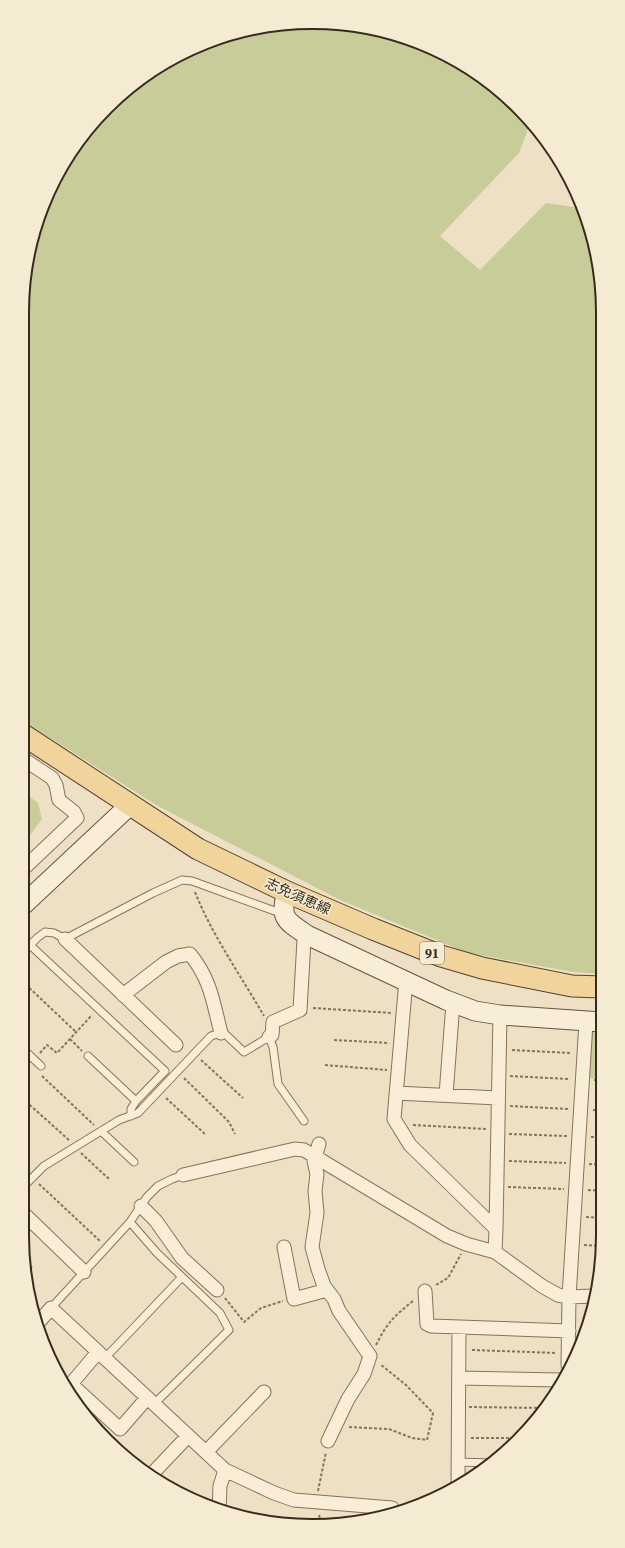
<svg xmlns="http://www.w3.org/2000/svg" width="625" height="1548" font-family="'Source Serif 4','Noto Sans JP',serif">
	<rect width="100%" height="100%" fill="#eee0c4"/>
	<path fill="#c7cc98" d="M293,23L350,24L406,37L474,71L531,121L519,153L440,236L480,270L546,203L580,208L600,274L602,974L573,972L468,953L340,900L156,805L22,720V313L37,219L61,167L94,121L135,82L184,52L237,32Z
		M22,791L38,803L42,819L22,846Z
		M590,1031L602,1032L603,1079L586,1078Z"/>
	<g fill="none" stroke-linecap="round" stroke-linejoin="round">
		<g stroke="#88725a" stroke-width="9">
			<path id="lane" d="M30,945L165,1071L136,1101L131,1109V1116
				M22,954L37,938L45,932L54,933L65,939L153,893L182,880L192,881L283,914
				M22,1048L41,1066
				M88,1056L136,1101
				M101,1131L134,1162
				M22,1188L44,1166L119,1120L138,1113L211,1036L223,1032L244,1052L269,1037L273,1047L278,1084L304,1121
				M130,1222L157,1253L220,1313L229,1330L154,1404
				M51,1308L130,1222L147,1197L158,1186L172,1179L183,1175
				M105,1358L182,1277
				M458,1462L491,1463"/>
		</g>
		<g stroke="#88725a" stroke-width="15">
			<path id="street" d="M22,758L52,778L56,785L59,800L74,812L77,818L22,870
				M65,939L176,1045
				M406,980L394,1119L410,1145L496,1229L495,1252
				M123,995L166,962L178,956L190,954C211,980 213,1002 221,1033
				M269,1037L272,1035L273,1022L300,1010L304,940L307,935
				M396,1093L498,1098
				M446,1095L453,1003
				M319,1144L314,1161L317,1174L315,1191L317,1213L312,1247L318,1269L324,1286L334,1299L339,1311L370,1356L364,1374L348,1399L328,1441
				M183,1175L295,1149L304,1150L447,1236L466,1244L495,1252L542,1286L558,1295L569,1297L593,1296
				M141,1206L156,1221L182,1258L217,1290
				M22,1212L84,1272
				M496,1229L500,1015
				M284,1247L294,1299L327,1290
				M425,1291L427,1324L431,1326L569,1331
				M37,1324L51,1308L225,1470L274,1493L294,1500L392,1508V1512
				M98,1352L71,1384L120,1429L147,1398
				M568,1365L569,1297L586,1022
				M459,1378L560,1380
				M206,1452L264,1392
				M152,1474L188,1436
				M458,1487L459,1327
				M219,1511L220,1486L225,1470"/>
		</g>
		<g stroke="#6a533e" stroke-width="21">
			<path id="secondary" d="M287,892C279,918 286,921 307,935L446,1000L475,1011L500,1015L602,1022
				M22,906L130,805"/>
		</g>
		<g stroke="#56402f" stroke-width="23">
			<path id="primary" d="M22,734L198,849L287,892L373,929L441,956L482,968L572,986L602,987"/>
		</g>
		<path stroke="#88725a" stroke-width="2" stroke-dasharray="3 2" stroke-linecap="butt" d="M195,892C212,935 241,976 264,1016
			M22,981L76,1032
			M313,1008L392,1013
			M70,1039L82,1051
			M334,1040L389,1043
			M512,1050L571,1053
			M40,1053L47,1045L57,1053L92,1015
			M201,1060L243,1098
			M325,1065L387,1070
			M22,1072L27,1066
			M42,1076L94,1125
			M510,1076L570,1079
			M184,1078L229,1122L235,1134
			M594,1080L603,1081
			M22,1098L69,1140
			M166,1098L206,1135
			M510,1106L569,1109
			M593,1110L603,1111
			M413,1125L487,1129
			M509,1134L567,1136
			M591,1137H603
			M81,1153L109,1179
			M509,1161L566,1163
			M589,1164L603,1165
			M39,1184L100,1241
			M508,1187L564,1189
			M588,1190L603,1191
			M586,1217L603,1218
			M584,1245L601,1246
			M27,1263L32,1268
			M436,1285L448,1278L461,1254
			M225,1298L244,1322L261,1308L283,1301
			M376,1345C387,1323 394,1316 413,1301
			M472,1350L557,1353
			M469,1407L545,1408
			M349,1427L389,1429L412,1438L427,1440L433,1413L406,1385L380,1364
			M471,1438H519
			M318,1491L326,1452
			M319,1515L321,1522"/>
		<use href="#lane" stroke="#f8eed7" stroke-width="7"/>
		<use href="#street" stroke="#f8eed7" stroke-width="13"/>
		<use href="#secondary" stroke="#f8eed7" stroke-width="19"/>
		<use href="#primary" stroke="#f0d49c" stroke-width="21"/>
	</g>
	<g text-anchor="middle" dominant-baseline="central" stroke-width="3" stroke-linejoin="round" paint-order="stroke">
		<rect fill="#f5ebd3" stroke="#716454" stroke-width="1" x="420" y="942" width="24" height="22" rx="3"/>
		<g font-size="13" font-weight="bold" fill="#382a1e">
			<text x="432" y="953">91</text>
		</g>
		<g font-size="14" fill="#382a1e" stroke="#f5ebd3">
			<text transform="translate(298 896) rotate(24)">志免須恵線</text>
		</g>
	</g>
	<path d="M0 0H625V1548H0ZM312 29H313A283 283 0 0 1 596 312V1236A283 283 0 0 1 313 1519H312A283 283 0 0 1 29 1236V312A283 283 0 0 1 312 29Z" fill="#f5ebd3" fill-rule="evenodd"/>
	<path fill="none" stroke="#382a1e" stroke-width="2" d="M312 29H313A283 283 0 0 1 596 312V1236A283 283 0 0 1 313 1519H312A283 283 0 0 1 29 1236V312A283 283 0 0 1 312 29Z"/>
</svg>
